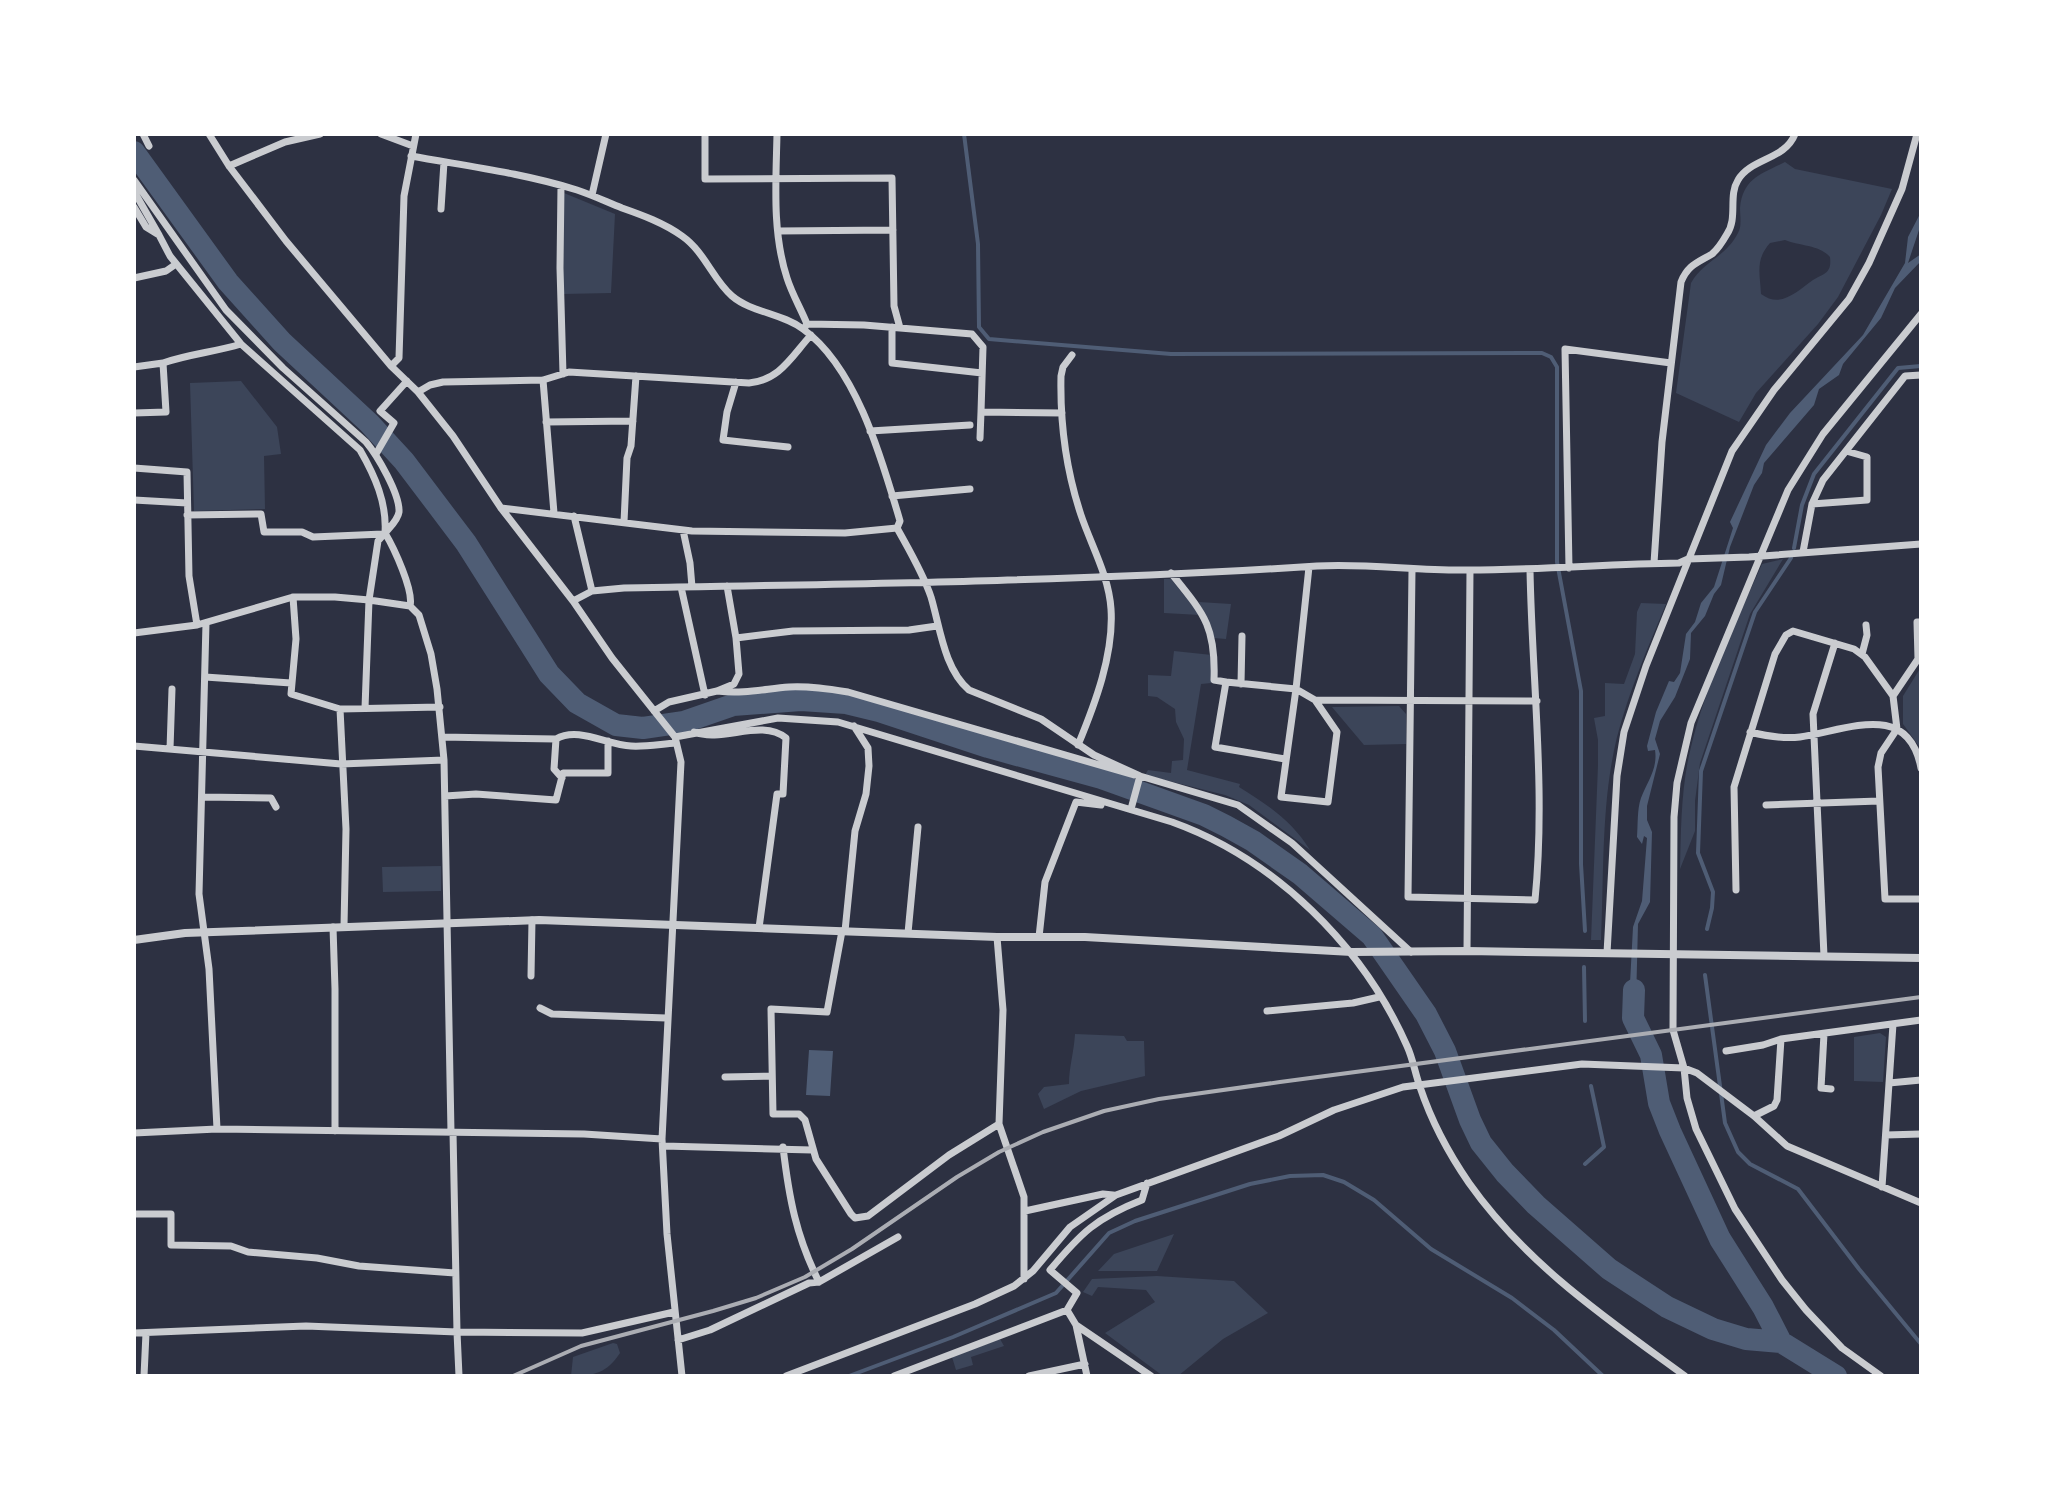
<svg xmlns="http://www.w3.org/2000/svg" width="2055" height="1510" font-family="'Varela Round',sans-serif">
	<rect width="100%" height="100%" fill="#2d3142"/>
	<path fill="#3c4559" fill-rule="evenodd" d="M1785,162L1795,169L1892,189L1881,215L1838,297L1818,324L1756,393L1739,422L1676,393L1691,283C1703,261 1725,258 1738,233C1742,226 1740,216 1740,208C1743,178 1761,174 1785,162ZM1785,240C1800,246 1820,245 1830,257C1832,274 1824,273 1813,280C1797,291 1781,309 1761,294C1760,273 1755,260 1770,243Z
		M564,193L615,214L611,293L563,294Z
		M241,381L277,427L281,454L264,456L265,509L194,511L190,383Z
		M1783,559L1750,614L1700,763L1695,801V831L1680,869C1681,829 1681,786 1691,747C1706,684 1736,622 1762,564Z
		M1164,579H1171L1200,615L1164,613Z
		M1199,602L1231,604L1226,639L1214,638Z
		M1641,603L1666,604C1648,647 1629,691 1617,737C1601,802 1604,874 1601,940H1591L1598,765V740L1594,718L1605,716V683L1624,684L1635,654L1637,612Z
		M1174,651L1212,655L1211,683L1201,684L1187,770L1240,784L1239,787C1268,805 1292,821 1310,850L1249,805L1225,795L1145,775L1148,770L1171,773L1172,761L1183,760L1184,739L1176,722L1175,709L1157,697L1148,696V675L1171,676Z
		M1921,667V749L1903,724V696Z
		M1399,706L1406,714V744L1364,745L1332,707Z
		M441,866V891L383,892L382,867Z
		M1880,1033L1886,1037L1883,1082L1854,1081V1037Z
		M1075,1034L1124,1036L1127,1041H1144L1145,1076L1081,1091L1044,1109L1038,1094L1044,1087L1069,1084C1069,1067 1074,1052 1075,1034Z
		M1174,1234L1157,1271H1098L1114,1254Z
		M1157,1276L1234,1281L1268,1313L1223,1339L1178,1376H1163L1105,1333L1155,1302L1146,1290L1098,1287L1092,1296L1083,1292L1092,1279Z
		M1000,1339L1004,1346L971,1357L973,1365L956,1370L952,1357Z
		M613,1343L617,1344L620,1353C607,1373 594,1376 571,1376L573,1357Z"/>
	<path fill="#4f5d75" d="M1921,212V224L1908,263L1921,254V261L1895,288L1881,318L1843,364L1839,375L1819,389L1814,405L1764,463L1762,473L1754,485L1730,547L1721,585L1714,594L1705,616L1691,633L1690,659L1675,697L1660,721L1655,739L1660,754L1647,806V820L1652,832L1650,902L1638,924L1636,1003L1633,1018L1629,1002L1633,927L1642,901L1647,838L1644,836L1642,844L1637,837C1638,825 1637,809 1641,798C1647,782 1658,769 1655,750L1648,751L1647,746L1656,712L1669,681L1674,682L1680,673L1686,634L1695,622L1701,603L1714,587L1733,528L1730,522L1766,445L1790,413L1863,335L1905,263L1908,237Z
		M809,1050L833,1051L830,1096L806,1095Z"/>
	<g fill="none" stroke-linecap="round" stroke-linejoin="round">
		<path stroke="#4f5d75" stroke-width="4" d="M964,134L978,244L979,327L989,339L1171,354L1542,353L1551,357L1557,367V562L1581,691V864L1585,931
			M1794,548L1802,505L1814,474L1898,368L1921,366
			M1707,929L1712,908L1713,892L1698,853L1701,771L1755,612L1791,558
			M1584,967L1585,1021
			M1705,975L1725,1123L1738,1152L1750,1164L1798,1189L1859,1269L1921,1344
			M1585,1164L1604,1147L1591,1086
			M849,1376L953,1337L1056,1293L1109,1233L1135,1221L1250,1184L1290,1176L1323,1175L1344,1182L1374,1200L1431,1249L1512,1298L1554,1330L1603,1376"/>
		<path stroke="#4f5d75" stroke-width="22" d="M134,152L228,282L282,342L369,423L404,461L466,543L549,674L577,703L616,725L643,728L684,722L733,705L801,700L846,703L879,711L988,747L1101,778L1204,815L1226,826L1253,841L1300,874L1372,936L1426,1014L1445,1051L1470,1120L1481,1143L1505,1173L1536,1205L1609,1269L1667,1307L1713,1329L1746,1339L1781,1342L1836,1376
			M1634,990L1633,1018L1651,1055L1659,1103L1670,1131L1720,1239L1763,1307L1781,1342"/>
		<path stroke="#caccd0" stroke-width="7" d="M143,134L149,146
			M209,134L229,166L286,241L391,366L418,392L453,436L501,508L573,601L612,658L675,737L681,762L662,1139L667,1234L682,1376
			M381,134L413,146
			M705,134V179L892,178L894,306L900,328
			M777,134C776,182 772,232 787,278C792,294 801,309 807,324L805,327
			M411,156C466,166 523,173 577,190C592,195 607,202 622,208C642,215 664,223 682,236C705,252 713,280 732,296C752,313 782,313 803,329C857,368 882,460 900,521L897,528C909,550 923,573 931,597C940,627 944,669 969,690L1041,719L1094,755L1140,776L1238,805L1292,843L1411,952
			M229,166L285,142L320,134
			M134,180L226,310L283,368L366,442C377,455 400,494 399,512C398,520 390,527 385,533C394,548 414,591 410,606
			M134,184L135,193L159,235
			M561,186L560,268L563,374
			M592,195L606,134
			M134,207L146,227L159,235L170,256L241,344L360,450C375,476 387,503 385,533L378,541L369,600L365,708
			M441,209L444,162
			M778,231L893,230
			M134,278L166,271L176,264
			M807,324L864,325L972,334L983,347L981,412L1062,413
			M892,327V363L982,373
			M1072,355L1063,367L1061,376C1060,422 1066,470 1081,515C1091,545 1109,576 1111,609C1114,654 1095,704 1078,745
			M391,366L399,358L404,196L416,134
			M134,367L163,363
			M543,380L554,513
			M736,382L727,412L723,440L788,447
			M418,392L430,385L443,382L543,380L569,372L749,383C780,380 791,357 811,335
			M134,413L166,412L163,363C189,354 215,352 241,344
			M546,422L633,421
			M870,431L970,425
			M980,438L981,412
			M376,454L394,423L380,411L407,381
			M134,468L187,472L189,576L197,625
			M892,496L970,489
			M134,500L187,503
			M1812,504L1867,500V457L1846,451
			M501,508L692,531L845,533L897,528
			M187,515L261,514L264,532H302L313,537L383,534
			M574,516L592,591
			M624,522L627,458L631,446L636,376
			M683,530L690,563L692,587
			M1803,552L1812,504L1823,480L1905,376L1921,375
			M1654,563L1662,442L1681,282C1688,265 1697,263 1712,254C1718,249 1723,241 1727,234C1738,218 1728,196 1738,180C1751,158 1785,160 1795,134
			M1569,568L1565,349L1671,363
			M1412,570L1408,897L1535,900C1546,790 1532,680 1530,570
			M1171,573C1204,614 1216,626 1214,680L1226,682
			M727,586L736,638
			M681,587L705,695
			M293,597L296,639L291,694L340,709L346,829L344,926
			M573,601L592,591L624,588C855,584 1086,581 1317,566C1367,563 1417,571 1468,570C1538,570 1608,564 1679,563L1688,559L1749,557L1921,544
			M1921,622H1917L1918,659L1893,696L1897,729L1881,753L1878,767L1885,899H1921
			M206,623L199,894L209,969L217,1129
			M134,633L197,625L293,597H335L369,600L410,606L419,615L431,654L437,689L444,760L451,1132
			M1862,654L1867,635L1866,625
			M205,677L291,683
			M1241,684L1242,636
			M717,691C744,694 764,689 789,687C810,686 829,689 848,692L1134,775
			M1315,700L1537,701
			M340,709L440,707
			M654,711L669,702L717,691L734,684L739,674L736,638L793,631L909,630L937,626
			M694,732C723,743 761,718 786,738L783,794H777L759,928
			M1750,732C1766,736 1783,739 1800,737C1845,731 1908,699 1921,768
			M442,737L556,739C578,726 607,745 631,746C645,747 661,744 676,743
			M675,737L778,718L838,722L1172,822C1275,859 1363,946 1407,1046C1413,1059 1415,1073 1420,1087C1431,1120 1449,1154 1469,1183C1526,1264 1607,1319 1685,1376
			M556,739L554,769L562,778
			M134,746L341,764L444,760
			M170,749L172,689
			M1285,759L1215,747L1226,682L1296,689L1281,797L1328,802L1337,732L1315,700L1296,689L1309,567
			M445,796L476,794L556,800L563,773H608V741
			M202,797L271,798L276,807
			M1766,805L1879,801
			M1131,809L1140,776
			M1736,890L1734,787L1775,654L1786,635L1793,631L1854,649L1865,657L1893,696
			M333,927L335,989V1131
			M842,931L827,1012L771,1009L773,1114H799L805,1120L816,1159L851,1214L855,1218L868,1216L949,1155L999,1124
			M845,931L855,831L866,794L869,766L868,748L854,726
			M908,933L918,827
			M997,937L1003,1010L999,1124L1024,1197V1279
			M1039,937L1045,882L1076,802L1101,805
			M1467,951L1470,570
			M1607,953L1617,776L1624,732L1646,666L1732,451L1774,390L1849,299L1869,263L1902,189L1917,134
			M1824,956L1813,714L1835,643
			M531,976L532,920
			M540,1008L552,1014L666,1018
			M1267,1011L1353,1003L1379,997
			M1824,1034L1821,1088L1831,1089
			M1726,1051L1763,1045L1781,1039
			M725,1077L771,1076
			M1889,1083L1921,1080
			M1754,1116L1774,1106L1777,1100L1781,1039L1921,1020
			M453,1132L457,1332L582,1333L674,1312
			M134,1133L217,1129L584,1134L662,1139
			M1886,1135L1921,1134
			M664,1146L812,1150
			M783,1147C789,1198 796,1236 819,1282
			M1882,1187L1893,1024
			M1025,1211L1103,1194L1113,1195
			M134,1214H171V1245L231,1246L248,1252L317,1258L359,1266L455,1273
			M1067,1310L1076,1325L1151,1376
			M1076,1325L1087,1376
			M134,1333L306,1326L457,1332L459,1376
			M678,1340L710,1330L809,1283L819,1282L898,1237
			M144,1376L146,1333
			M786,1376L975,1304L1014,1286L1033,1271L1070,1227L1116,1195L1279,1136L1334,1110L1403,1087L1582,1064L1684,1068L1697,1073L1754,1116L1787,1146L1921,1203
			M894,1376L1067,1310L1077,1293L1050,1270C1081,1233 1096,1218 1142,1200L1147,1183
			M1029,1376L1085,1364
			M1881,1376L1842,1348L1806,1310L1782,1280L1735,1209L1696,1129L1687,1098L1684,1068L1673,1030L1674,817L1677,783L1691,723L1788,490L1823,434L1921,314"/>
		<path stroke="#caccd0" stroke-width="8" d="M134,940L185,933L539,920L997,937H1085L1352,952L1467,951L1921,958"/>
		<path stroke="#abadb3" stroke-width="4" d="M513,1376L581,1346L713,1311L756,1298L805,1277L852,1249L957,1177L999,1152L1043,1132L1104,1111L1159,1099L1280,1082L1921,997"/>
	</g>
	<rect width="2055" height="1510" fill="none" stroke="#ffffff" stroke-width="272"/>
</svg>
